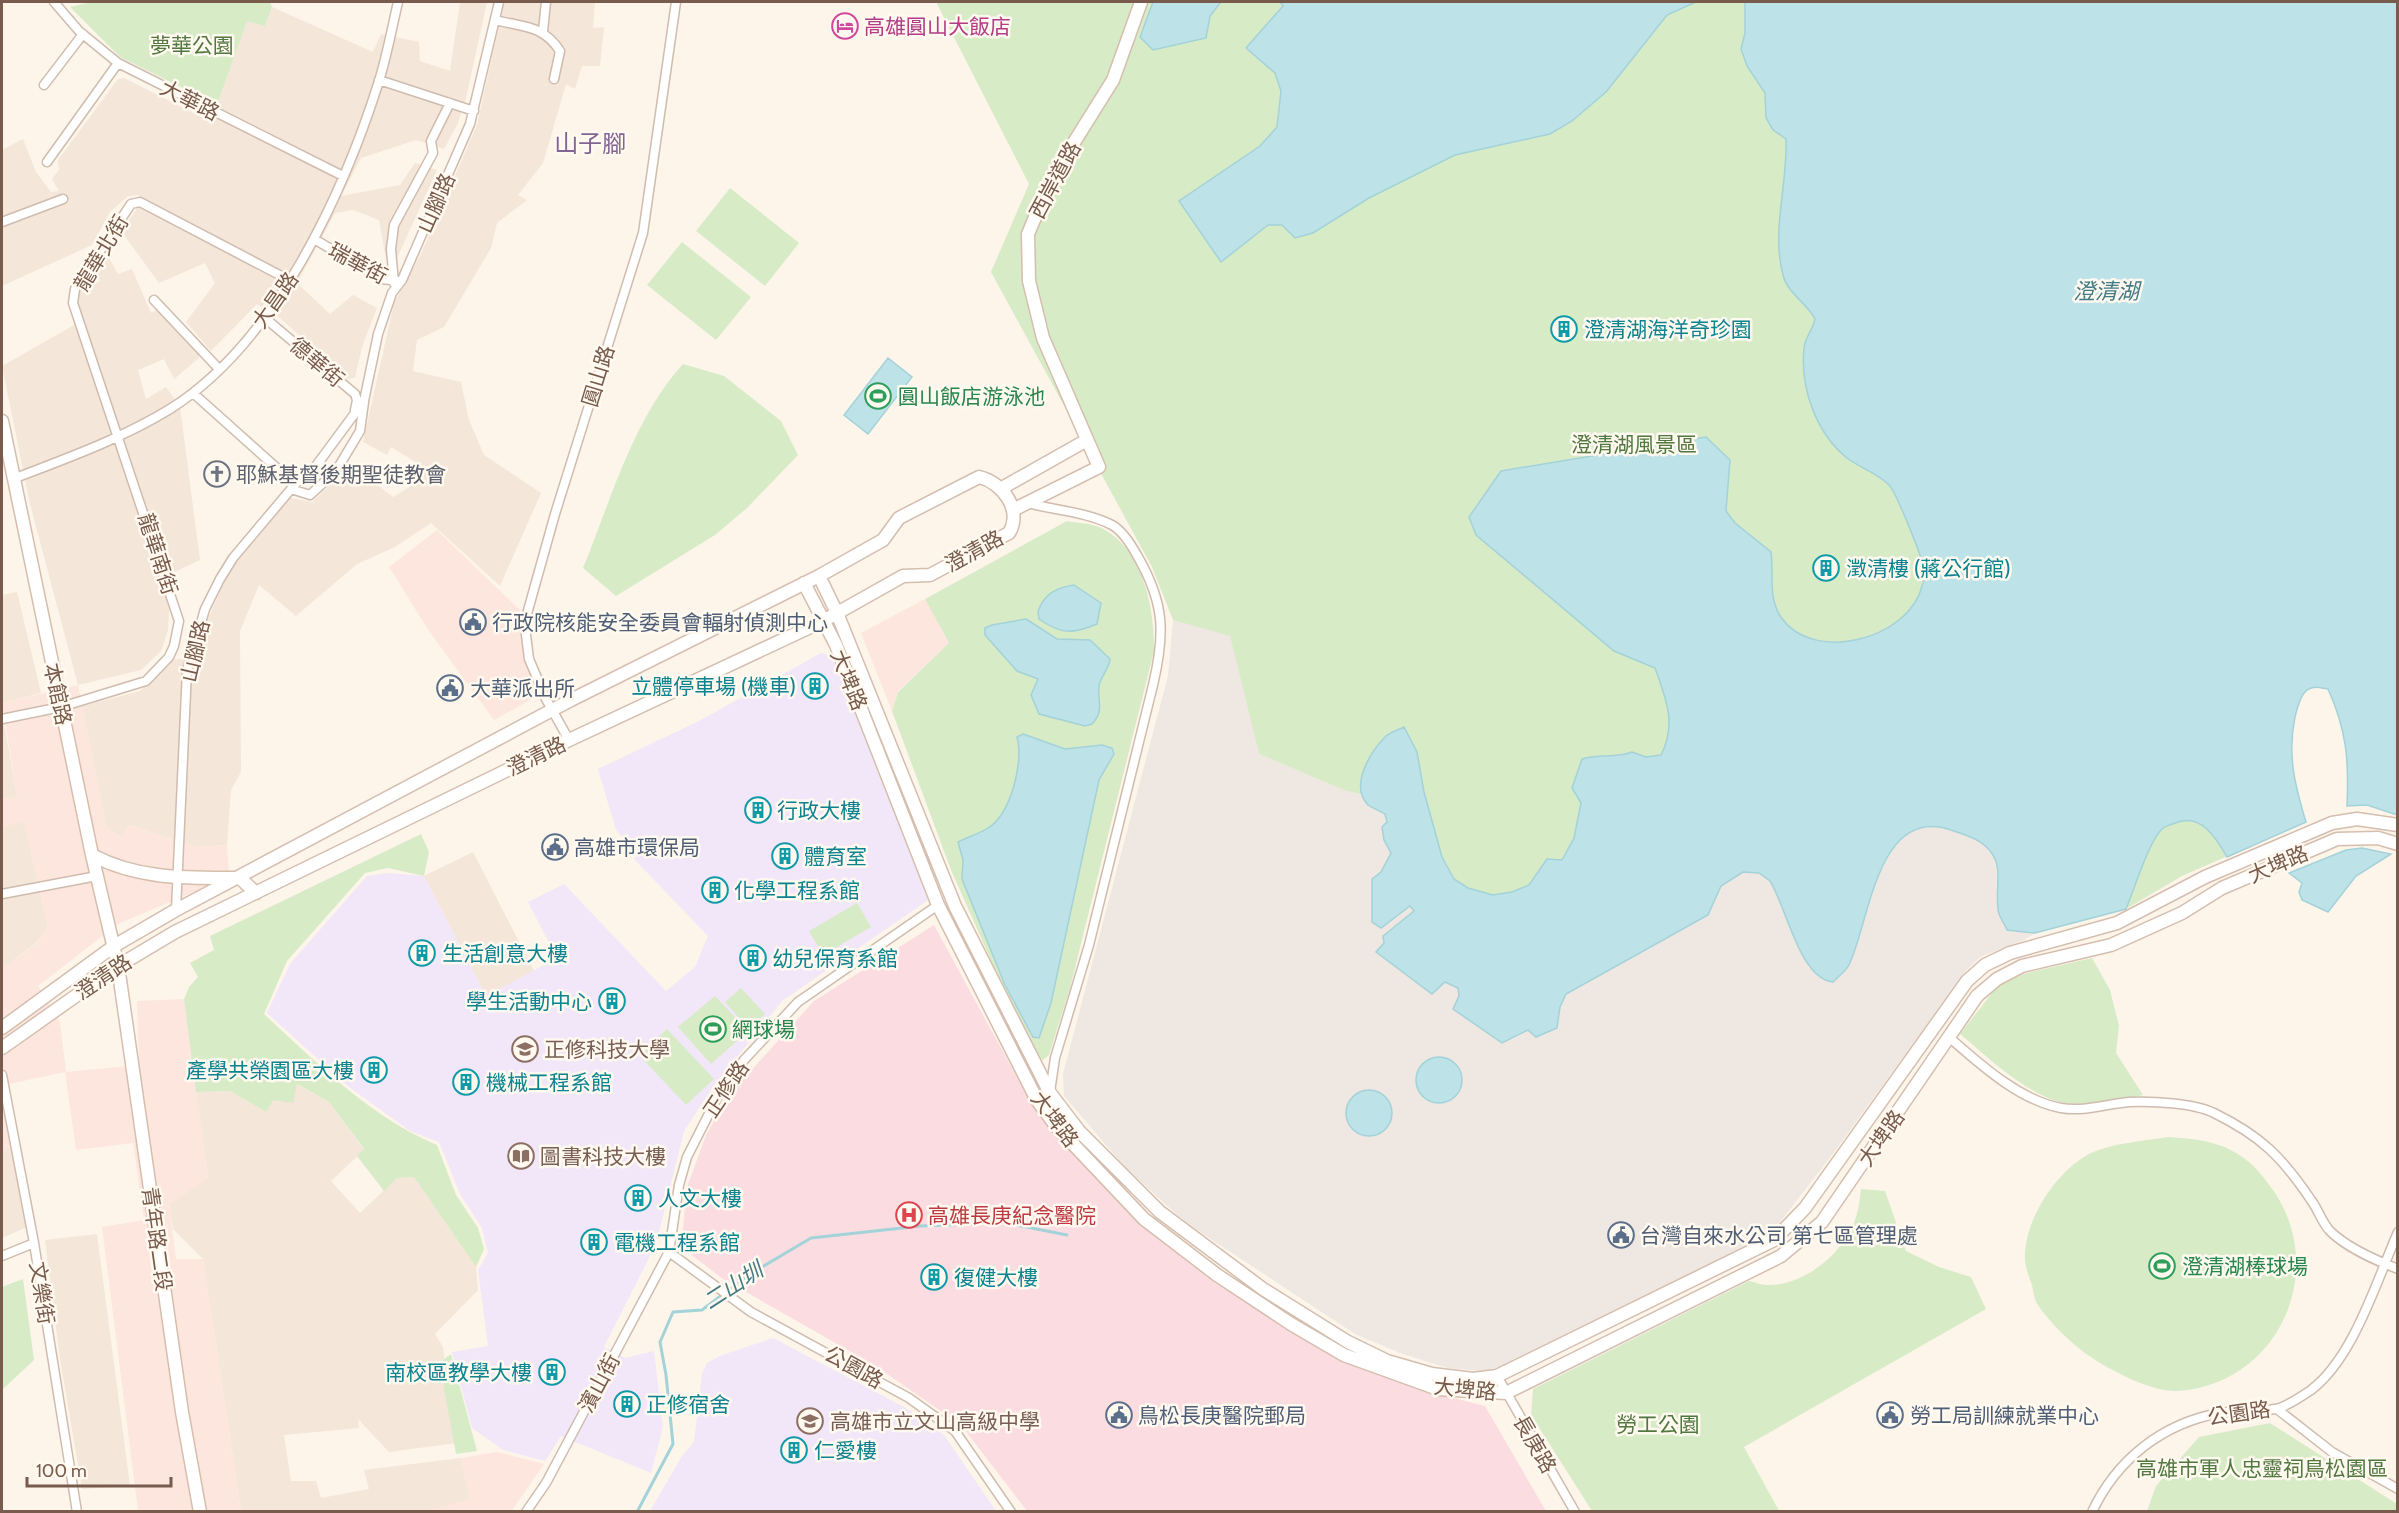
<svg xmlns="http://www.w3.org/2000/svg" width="2399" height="1513" font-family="Cabin,'Noto Sans TC',sans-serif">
	<rect width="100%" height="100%" fill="#fdf5ea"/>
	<path fill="#f4e6d8" d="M460,2H487L466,98L458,123L444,149L416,140L361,158L341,196L400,185L415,163L437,170L398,256L386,259L379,220L353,210L335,213L297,283L330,314L353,295L377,308L362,347L355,378L347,379L280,318L257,304L211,351L186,322L215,283L205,263L159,283L121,231L136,210L139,195L128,196L110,212L92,245L2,286V150L23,139L36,172L51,192L59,191L52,179L59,170L58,160L118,79L124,78L209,121L217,105L247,20L265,26L272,7L373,52L381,34L419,42L420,61L450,71Z
		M504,2H595L593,28L604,27L600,66H582L575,89L566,84L543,163L518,195L527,200L497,223L491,248L444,327L417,340L413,371L461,382L469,420L484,455L541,493L500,586L431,523L395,547L357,564L296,616L259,585L240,631L241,772L231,790L227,845L196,847L130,825L120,837L106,827L82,706L140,691L175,659H197L206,623L229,572L290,498L312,502L351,465L393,497L408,488L422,466L391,447L387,455L363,442L394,303L420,256L477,125Z
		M109,258L118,274L132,269L151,313L158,309L198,353L199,358L174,379L164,359L138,370L146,399L166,387L180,407L200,560L160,579L169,609L168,631L161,651L141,670L78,685L30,504L2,366L83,320L77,305L78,292L100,281L94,267Z
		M17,592L41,693L2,703V595Z
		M2,711L17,796L2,800Z
		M24,821L48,928L35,944L2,969V827Z
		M473,852L534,971L486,996L424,876Z
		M296,1084L329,1102L364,1150L331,1181L360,1213L397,1178L414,1177L476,1267L478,1290L435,1334L443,1347L456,1443L389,1452L358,1419L359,1428L284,1435L291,1481H316L321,1498L369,1489L364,1470L461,1458L470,1499L428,1511H241L203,1259L173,1229L169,1204L208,1178L196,1092L230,1091L266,1112L272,1100Z
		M19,1142L36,1223L2,1238V1149Z
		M97,1234L130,1486L82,1489L60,1359L45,1240Z"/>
	<path fill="#fde6dd" d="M437,530L523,613L520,632L525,661L539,695L494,720L429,631L389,567Z
		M925,599L949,643L898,691L892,711L861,633Z
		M78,685L106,827L119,837L130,825L196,847L227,845L229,872L208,886L118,924L38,986L60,1022L66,1072L139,1065L137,1001L184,999L208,1178L169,1204L176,1259H203L241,1511H138L102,1227L144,1220L133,1143L76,1150L65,1072L9,1084L20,1144L2,1151V969L35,945L48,928L24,822L2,827V800L17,796L2,703Z
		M497,1452L544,1464L513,1509L508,1512L428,1511L470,1499L461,1458Z"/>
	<path fill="#eee7e2" d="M1173,620L1230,635L1259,754L1346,791L1363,794L1369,806L1385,814L1387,822L1382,827L1384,840L1391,853L1381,872L1372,879V922L1381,928L1410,905L1414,911L1383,935L1445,982L1458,988L1459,996L1513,1039L1528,1030L1557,1028L1560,1007L1566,994L1708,915L1721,886L1743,872L1759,873L1770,881L1809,968L1868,909L1879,875L1899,838L1917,828L1939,826L1980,841L1994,857L1998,881L1999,913L2007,930L2035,933L2024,940L1980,957L1964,973L1832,1155L1780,1222L1758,1240L1513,1363L1484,1371L1448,1368L1400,1353L1355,1334L1185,1222L1124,1166L1064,1096L1063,1074L1168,676Z"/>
	<path fill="#f2e6f9" d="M821,653L835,656L928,900L782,1001L715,1084L684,1131L656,1244L604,1347L626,1358L654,1351L663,1427L651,1473L561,1436L545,1461L503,1450L472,1428L452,1352L488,1346L478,1270L488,1253L482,1228L460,1194L439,1142L410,1131L349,1087L267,1013L290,964L367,876L388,873L424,876L486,996L557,958L528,902L564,884L666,991L695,967L708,936L634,859L638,854L616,830L598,769L699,721Z
		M773,1338L904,1407L944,1435L996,1511H650L682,1456L694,1442L702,1374L707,1363L722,1355Z"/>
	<path fill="#fbdde1" d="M934,925L1032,1105L1145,1228L1215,1283L1343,1360L1438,1394L1485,1406L1546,1511H1027L961,1425L874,1365L723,1279L681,1247L687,1187L706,1135L730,1094L814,1001Z"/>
	<path fill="#d7ebc7" d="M91,2H270L272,7L265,26L247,21L217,105L120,57L70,7Z
		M936,2H2397V815L2367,805L2347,806C2349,761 2347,731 2328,689C2321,688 2312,685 2306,691C2300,696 2297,709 2295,717C2287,754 2295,786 2306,822L2182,876L2126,909L2035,933L2007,930C2005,925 2001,919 1999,914C1994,896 2003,872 1993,855C1983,839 1967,836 1951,830C1877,805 1870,921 1849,965C1845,972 1838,977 1833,982C1799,978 1787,909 1770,881L1759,873L1743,872L1721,886L1708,915L1566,994L1560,1007L1557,1028L1536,1037L1528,1030L1502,1043L1453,1009L1459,996L1458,988L1445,982L1432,994L1376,952L1384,943L1383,936L1414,911L1410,906L1381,928L1372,922V879L1381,872L1391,853L1384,840L1382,827L1387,822L1385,814L1369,806L1362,794L1346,791L1259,754L1230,636L1173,620L1152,567L991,272L1029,184Z
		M730,188L799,243L765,286L696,231Z
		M682,242L751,297L716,340L647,285Z
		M683,364L724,376L781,421L798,455L747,508L715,535L616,596L583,568C611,500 633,419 683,364Z
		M1067,521C1077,523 1089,523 1099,527C1143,546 1155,609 1154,651L1070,988L1049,1055L1043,1060L1033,1055L951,870L892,711L898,692L949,643L925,599Z
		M421,834L429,852L424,876L388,868L365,873L287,961L264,1014C317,1063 370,1117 437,1145L456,1195L478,1228L484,1249L476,1267L414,1177L397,1178L384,1191L357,1156L364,1149L329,1102L297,1084L293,1103L273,1100L266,1112L230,1091L196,1092L184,999L189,987L198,977L190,963L214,950L210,936Z
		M857,903L871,927L823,955L809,931Z
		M2092,958L2110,990L2119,1026L2116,1053L2143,1095C2122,1100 2081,1108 2060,1102C2022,1091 1990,1059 1960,1034L1999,984L2027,973Z
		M741,988L765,1014L749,1029L725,1002Z
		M715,996L748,1031L711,1064L678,1027Z
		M667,1029L714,1079L686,1105L639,1055Z
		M2169,1137C2220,1140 2246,1149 2275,1193C2328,1274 2277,1384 2178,1391C2150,1393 2097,1364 2076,1346C2063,1335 2045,1317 2036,1302C2034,1297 2033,1290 2032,1285C2029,1277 2025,1267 2025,1258C2024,1220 2056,1172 2089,1154C2112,1143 2143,1141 2169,1137Z
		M1861,1189L1885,1191L1906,1251L1939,1267L1971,1277L1986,1309L1744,1447L1779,1511H1592L1531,1415L1533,1389L1749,1281C1755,1282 1761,1285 1767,1285C1805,1286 1845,1252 1856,1217C1859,1208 1860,1198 1861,1189Z
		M23,1279L34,1360L2,1390V1287Z
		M451,1354L477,1451L456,1454L444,1389L443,1360Z
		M2270,1423L2397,1504V1511H2147L2156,1486L2199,1437Z"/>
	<path fill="#bde2e7" stroke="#a3d2d9" stroke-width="1.5" d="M1153,2H1221L1210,16L1206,38L1153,50L1140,37Z
		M1280,2H1696L1667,15L1606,92L1572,121L1550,134L1455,155L1369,198L1313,233L1295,238L1282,225H1268L1221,262L1179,201L1260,146L1277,127L1281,91L1275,73L1246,48L1283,6Z
		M1745,2H2397V815L2367,805L2347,806C2349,761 2347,731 2328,689C2321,688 2312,685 2306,691C2300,696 2297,709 2295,717C2287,754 2295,786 2306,822L2227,857C2216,838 2201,812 2175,823C2171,825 2165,826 2162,829C2149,841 2134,890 2126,909L2035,933L2007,930C2005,925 2001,919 1999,914C1994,896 2003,872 1993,855C1983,839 1967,836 1951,830C1877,805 1870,921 1849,965C1845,972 1838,977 1833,982C1799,978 1787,908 1770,881L1759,873L1743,872L1721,886L1708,915L1566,994L1560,1007L1557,1028L1536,1037L1528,1030L1502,1043L1453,1009L1459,996L1458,988L1445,982L1432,994L1376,952L1384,943L1383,936L1414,911L1410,906L1381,928L1372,922V879L1381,872L1391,853L1384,840L1382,827L1387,822L1385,814C1380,811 1372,808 1368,805C1349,785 1371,751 1386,736C1391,732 1398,730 1404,727L1417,752L1424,792L1442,857L1454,879L1468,888L1493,895L1512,892L1529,885L1547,859L1562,860L1574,838L1581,803L1572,788L1582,759C1599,753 1615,759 1632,752L1646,757L1661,755C1677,724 1666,699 1655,668L1614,651L1476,535L1469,517L1501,471L1706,437L1730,460L1726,511L1735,523L1771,552C1774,573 1768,594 1779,614C1809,665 1908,641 1922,586C1923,582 1926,577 1925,573C1924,561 1896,492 1889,485C1877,473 1860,468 1847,458C1816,433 1800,388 1804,348C1805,337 1813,330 1815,319C1807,303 1787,293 1783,275C1771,231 1788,184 1786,139L1773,130L1766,118L1765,93L1747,66L1741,49L1745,33Z
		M888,358L912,377L868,434L844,415Z
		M1074,585L1101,603L1097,624C1073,634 1062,635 1039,619L1038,611C1045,593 1056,588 1074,585Z
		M1026,619L1057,639L1090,640L1110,659C1109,669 1100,678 1099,686C1097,702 1105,710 1092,724L1085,726L1039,714L1031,695L1038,679L1017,671L985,635V628L992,625Z
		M1023,734L1065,749L1102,745L1112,748L1114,754L1099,780L1051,1003L1039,1038L1033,1037L1005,985L962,879L963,860L958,842C967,837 979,834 988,828C1011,814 1024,761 1017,737Z
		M2362,848L2391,854L2356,876L2328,912L2302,900L2299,892L2302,883L2289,873L2346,850Z
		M1416 1080a23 23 0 1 1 46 0a23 23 0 1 1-46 0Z
		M1346 1113a23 23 0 1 1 46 0a23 23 0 1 1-46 0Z"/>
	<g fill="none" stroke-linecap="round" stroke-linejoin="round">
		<path stroke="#a3d2d9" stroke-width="3" d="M1016,1225L1067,1235
			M637,1512L673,1444L666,1375L660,1342L673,1312L702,1310L750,1274L811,1238L920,1226L997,1223"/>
		<g stroke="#cfbcae" stroke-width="11">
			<path id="street" d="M54,2L79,31L118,63L343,176
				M495,20C523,27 543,25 560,51L554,79
				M543,31L546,2
				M379,80L474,111
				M44,85L83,34
				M47,162L118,63
				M2,222L63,199
				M314,239L382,279L398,281
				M394,283L391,249L394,225L433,153L431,141L450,103
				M154,300L219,369
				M265,318L355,394L357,400L355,410
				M193,393L288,478L297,482
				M13,479C67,458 121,439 170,409C275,343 343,195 379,81C387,55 392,28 398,2
				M291,489L310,495L336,471L360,431L364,402
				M1027,503C1054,510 1087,512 1112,525C1123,531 1132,546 1138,557C1165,604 1165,634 1153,685L1089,945L1055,1058L1050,1092
				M2,719L61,707L146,681L169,657L174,646L179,621L73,303L75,289L131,204L140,202L291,281
				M569,740L546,699L529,659L526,635L527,614L555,514L643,233L676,2
				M2,894L97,876
				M176,910L187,670L205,609L220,579L233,558L297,482L307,478L364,401L378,334L392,293L402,280L470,124L499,2
				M1950,1038C1981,1065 2019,1100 2061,1108C2084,1112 2106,1104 2129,1102C2152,1101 2194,1103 2214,1113C2261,1136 2282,1157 2311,1200C2318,1209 2322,1223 2330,1231C2347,1248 2375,1260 2398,1269
				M2,1075L34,1243L77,1512
				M669,1252L751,1312L909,1398L955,1431L1011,1512
				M2,1256L34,1243
				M1497,1376L1575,1512
				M2277,1409L2332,1452L2398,1489
				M526,1512L546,1483L669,1252L679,1185L687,1157L718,1096L744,1060L798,1002L938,905
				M2092,1512C2117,1459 2163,1423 2220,1413C2239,1410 2257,1412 2275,1409C2285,1408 2302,1396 2311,1390C2353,1359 2377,1280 2398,1232"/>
		</g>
		<g stroke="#d5beae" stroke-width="15">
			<path id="secondary" d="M2,421L92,855L118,966L182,1412L200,1512
				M1002,488L1087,440
				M1013,510L1099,467L1043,338L1029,281L1028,234L1043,198L1068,152L1113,80L1141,2
				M819,576L837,613L955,906L1050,1093L1079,1131L1160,1212L1263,1289L1348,1342L1387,1361L1432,1374L1473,1379L1497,1376L1774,1240L1805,1208L1967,981L1985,965L2010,953L2117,923L2205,877L2332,823L2357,819L2398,825
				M804,583L836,645L938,905L1037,1100L1056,1126L1144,1219L1217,1275L1291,1324L1344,1355L1438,1389L1506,1393L1781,1256L1822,1222L1977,996L1997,979L2022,966L2111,945L2182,913L2222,888L2337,839L2378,838L2398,844
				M92,855C139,880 189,878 240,878L256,893
				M2,1028L114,946L176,910L571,700L819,576L883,540L899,518L979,477C1002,482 1023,510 1009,533L930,575L903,576L823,621L569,740L175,932L118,966L2,1048"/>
		</g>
		<use href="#street" stroke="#fff" stroke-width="8"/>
		<use href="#secondary" stroke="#fff" stroke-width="12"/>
	</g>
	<defs>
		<g id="hotel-ring" transform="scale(1.35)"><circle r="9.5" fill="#fff9f0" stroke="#d1479c" stroke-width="1.5"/><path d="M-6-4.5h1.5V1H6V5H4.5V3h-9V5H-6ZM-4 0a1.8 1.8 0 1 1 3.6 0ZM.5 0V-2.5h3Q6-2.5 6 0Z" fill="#d1479c"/></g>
		<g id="building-ring" transform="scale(1.35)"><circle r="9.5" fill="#fff9f0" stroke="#0f9aa8" stroke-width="1.5"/><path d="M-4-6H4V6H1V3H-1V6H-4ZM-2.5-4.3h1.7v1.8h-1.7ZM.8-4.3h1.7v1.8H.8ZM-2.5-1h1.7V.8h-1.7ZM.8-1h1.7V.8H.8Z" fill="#0f9aa8"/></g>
		<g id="stadium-ring" transform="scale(1.35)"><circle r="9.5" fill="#fff9f0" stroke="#2e9e5b" stroke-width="1.5"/><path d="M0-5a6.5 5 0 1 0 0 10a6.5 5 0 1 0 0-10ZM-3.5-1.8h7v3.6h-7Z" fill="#2e9e5b"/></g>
		<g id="church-ring" transform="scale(1.35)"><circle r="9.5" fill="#fff9f0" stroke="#6b7280" stroke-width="1.5"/><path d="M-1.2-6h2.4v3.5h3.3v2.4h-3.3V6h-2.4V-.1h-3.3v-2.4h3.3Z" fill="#6b7280"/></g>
		<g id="civic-ring" transform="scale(1.35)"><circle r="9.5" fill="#fff9f0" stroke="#5c6f8a" stroke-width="1.5"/><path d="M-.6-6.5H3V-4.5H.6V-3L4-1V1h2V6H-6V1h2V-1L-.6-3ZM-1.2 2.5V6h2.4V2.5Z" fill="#5c6f8a"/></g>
		<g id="university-ring" transform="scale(1.35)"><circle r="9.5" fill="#fff9f0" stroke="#8d6e63" stroke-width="1.5"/><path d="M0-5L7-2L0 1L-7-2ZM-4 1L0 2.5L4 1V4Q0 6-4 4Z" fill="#8d6e63"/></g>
		<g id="library-ring" transform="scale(1.35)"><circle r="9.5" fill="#fff9f0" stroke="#8d6e63" stroke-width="1.5"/><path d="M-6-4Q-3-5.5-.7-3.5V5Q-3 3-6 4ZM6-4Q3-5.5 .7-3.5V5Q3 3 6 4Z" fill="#8d6e63"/></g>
		<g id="hospital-ring" transform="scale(1.35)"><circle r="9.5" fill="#fff9f0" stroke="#e0444e" stroke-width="1.5"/><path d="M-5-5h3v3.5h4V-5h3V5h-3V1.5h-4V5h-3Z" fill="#e0444e"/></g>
		<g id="school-ring" transform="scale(1.35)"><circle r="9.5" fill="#fff9f0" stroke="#8d6e63" stroke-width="1.5"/><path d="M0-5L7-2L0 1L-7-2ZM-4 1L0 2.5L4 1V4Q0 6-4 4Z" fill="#8d6e63"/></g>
	</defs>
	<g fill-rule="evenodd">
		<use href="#hotel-ring" x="845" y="26"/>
		<use href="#building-ring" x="1564" y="329"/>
		<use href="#stadium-ring" x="878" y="396"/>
		<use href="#church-ring" x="217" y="474"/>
		<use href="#building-ring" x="1826" y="568"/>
		<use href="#civic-ring" x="473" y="622"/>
		<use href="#building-ring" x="815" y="686"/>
		<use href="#civic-ring" x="450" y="688"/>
		<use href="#building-ring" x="758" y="810"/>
		<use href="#civic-ring" x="555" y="847"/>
		<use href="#building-ring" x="785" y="856"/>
		<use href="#building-ring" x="715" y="890"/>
		<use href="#building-ring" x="422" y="953"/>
		<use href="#building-ring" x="753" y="958"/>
		<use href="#building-ring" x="612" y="1001"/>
		<use href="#stadium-ring" x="713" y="1029"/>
		<use href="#university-ring" x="525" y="1049"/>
		<use href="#building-ring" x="374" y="1070"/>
		<use href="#building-ring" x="466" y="1082"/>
		<use href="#library-ring" x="521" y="1156"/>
		<use href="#building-ring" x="638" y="1198"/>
		<use href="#hospital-ring" x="909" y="1215"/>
		<use href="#civic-ring" x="1621" y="1235"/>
		<use href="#building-ring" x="594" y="1242"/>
		<use href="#stadium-ring" x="2162" y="1266"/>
		<use href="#building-ring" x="934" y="1277"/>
		<use href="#building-ring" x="552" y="1372"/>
		<use href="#building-ring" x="627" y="1404"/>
		<use href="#civic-ring" x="1119" y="1415"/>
		<use href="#civic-ring" x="1890" y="1415"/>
		<use href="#school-ring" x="810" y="1421"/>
		<use href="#building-ring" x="794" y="1450"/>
	</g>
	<g text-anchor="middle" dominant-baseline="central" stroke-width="5" stroke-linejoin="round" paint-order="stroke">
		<g font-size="21" fill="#b23c85" stroke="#fff9f0" text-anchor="start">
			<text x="864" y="26">高雄圓山大飯店</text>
		</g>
		<g font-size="21" fill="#527841" stroke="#fff9f0">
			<text x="192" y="45">夢華公園</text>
			<text x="1634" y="444">澄清湖風景區</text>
			<text x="1658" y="1424">勞工公園</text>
			<text x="2262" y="1468">高雄市軍人忠靈祠鳥松園區</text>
		</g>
		<g font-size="21" fill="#785b4c" stroke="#fff9f0">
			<text transform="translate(190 100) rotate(27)">大華路</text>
			<text transform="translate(1055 180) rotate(-62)">西岸道路</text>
			<text transform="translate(436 203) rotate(-66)">山腳路</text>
			<text transform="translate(101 253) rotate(-59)">龍華北街</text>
			<text transform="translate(358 263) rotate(28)">瑞華街</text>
			<text transform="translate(275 300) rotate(-55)">大昌路</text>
			<text transform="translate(317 362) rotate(40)">德華街</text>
			<text transform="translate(598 376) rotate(-73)">圓山路</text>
			<text transform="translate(974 551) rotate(-29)">澄清路</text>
			<text transform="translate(158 554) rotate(72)">龍華南街</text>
			<text transform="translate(195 651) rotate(-77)">山腳路</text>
			<text transform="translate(849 680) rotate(68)">大埤路</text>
			<text transform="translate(58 694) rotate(78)">本館路</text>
			<text transform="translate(536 756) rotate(-26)">澄清路</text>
			<text transform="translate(2278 864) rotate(-23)">大埤路</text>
			<text transform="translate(103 977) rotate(-34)">澄清路</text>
			<text transform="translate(726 1089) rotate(-56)">正修路</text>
			<text transform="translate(1055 1119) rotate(53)">大埤路</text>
			<text transform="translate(1881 1138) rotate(-55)">大埤路</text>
			<text transform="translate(157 1239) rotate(82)">青年路二段</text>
			<text transform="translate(42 1293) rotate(81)">文樂街</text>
			<text transform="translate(854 1367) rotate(29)">公園路</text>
			<text transform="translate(599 1383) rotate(-62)">濱山街</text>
			<text transform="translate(1465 1389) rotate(6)">大埤路</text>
			<text transform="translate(2239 1413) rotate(-8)">公園路</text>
			<text transform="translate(1535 1444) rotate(60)">長庚路</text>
		</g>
		<g font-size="21" fill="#0d838f" stroke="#fff9f0" text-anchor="start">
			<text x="1584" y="329">澄清湖海洋奇珍園</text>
			<text x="1846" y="568">澂清樓 (蔣公行館)</text>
			<text x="796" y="686" text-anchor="end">立體停車場 (機車)</text>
			<text x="777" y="810">行政大樓</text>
			<text x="804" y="856">體育室</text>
			<text x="734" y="890">化學工程系館</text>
			<text x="442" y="953">生活創意大樓</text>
			<text x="772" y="958">幼兒保育系館</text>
			<text x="592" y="1001" text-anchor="end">學生活動中心</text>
			<text x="354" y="1070" text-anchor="end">產學共榮園區大樓</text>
			<text x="486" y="1082">機械工程系館</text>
			<text x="658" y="1198">人文大樓</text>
			<text x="614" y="1242">電機工程系館</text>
			<text x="954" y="1277">復健大樓</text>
			<text x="532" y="1372" text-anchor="end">南校區教學大樓</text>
			<text x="646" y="1404">正修宿舍</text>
			<text x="814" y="1450">仁愛樓</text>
		</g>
		<g font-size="21" fill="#27864d" stroke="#fff9f0" text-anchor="start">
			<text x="898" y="396">圓山飯店游泳池</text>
			<text x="732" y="1029">網球場</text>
			<text x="2182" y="1266">澄清湖棒球場</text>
		</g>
		<g font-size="21" fill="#5b616d" stroke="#fff9f0" text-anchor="start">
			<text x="236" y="474">耶穌基督後期聖徒教會</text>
		</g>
		<g font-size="21" fill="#4e5e75" stroke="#fff9f0" text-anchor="start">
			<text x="492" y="622">行政院核能安全委員會輻射偵測中心</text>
			<text x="470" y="688">大華派出所</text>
			<text x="574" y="847">高雄市環保局</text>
			<text x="1640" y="1235">台灣自來水公司 第七區管理處</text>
			<text x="1138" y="1415">鳥松長庚醫院郵局</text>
			<text x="1910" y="1415">勞工局訓練就業中心</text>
		</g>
		<g font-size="21" fill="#785e54" stroke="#fff9f0" text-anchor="start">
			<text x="544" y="1049">正修科技大學</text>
			<text x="540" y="1156">圖書科技大樓</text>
			<text x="830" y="1421">高雄市立文山高級中學</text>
		</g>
		<g font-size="21" fill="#be3a42" stroke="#fff9f0" text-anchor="start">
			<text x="928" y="1215">高雄長庚紀念醫院</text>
		</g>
		<g font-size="22" font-style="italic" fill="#437b84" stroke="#fff9f0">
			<text x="2106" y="291">澄清湖</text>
			<text transform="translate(733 1286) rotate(-33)">二山圳</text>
		</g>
		<g font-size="24" fill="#826594" stroke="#fff9f0">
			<text x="590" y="143">山子腳</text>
		</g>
	</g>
	<rect width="2399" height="1513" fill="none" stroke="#785b4c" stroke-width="6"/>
	<path d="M27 1477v9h144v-9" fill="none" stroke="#785b4c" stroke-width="3"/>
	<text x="36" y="1477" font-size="18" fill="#785b4c" stroke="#fff9f0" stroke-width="4.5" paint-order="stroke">100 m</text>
</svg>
